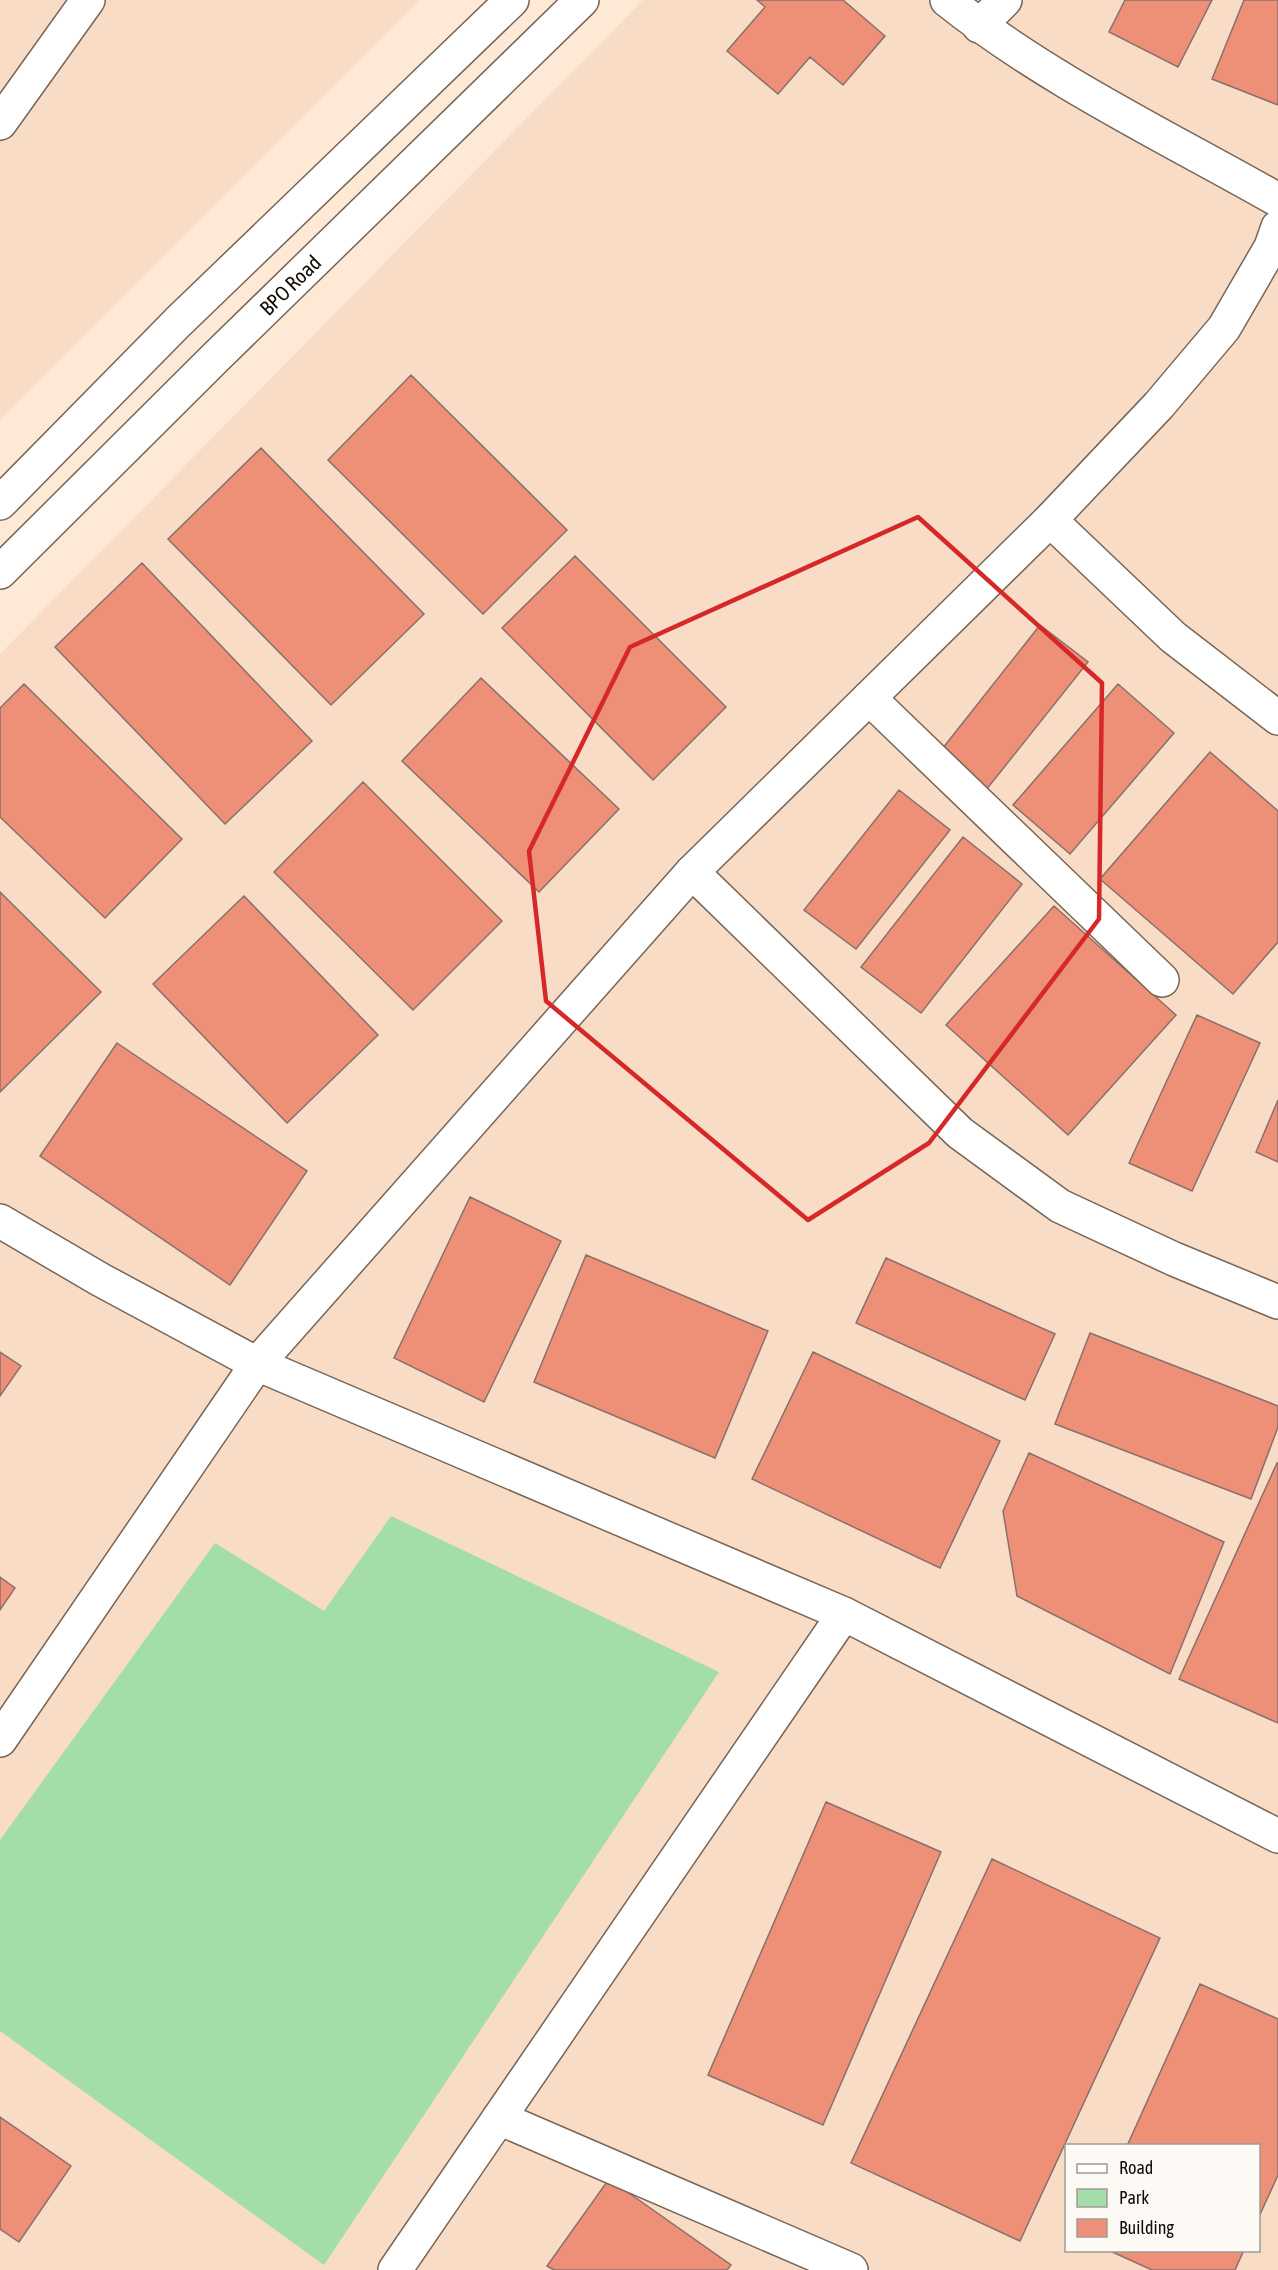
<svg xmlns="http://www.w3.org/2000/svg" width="1278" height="2270" font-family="'Asap Condensed',sans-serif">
	<rect width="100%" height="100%" fill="#fee8d6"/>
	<path fill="#f9dcc6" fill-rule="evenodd" d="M0,0H420L0,420Z
		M643,0H1278V2270H0V654ZM1066,2146H1258V2250H1066Z"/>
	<path fill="#a3deaa" d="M391,1516L719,1672L324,2265L0,2031V1840L215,1543L324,1611Z"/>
	<path fill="#ee8f78" stroke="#89706a" stroke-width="1.5" d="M757,0H843L885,36L843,85L810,57L778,94L727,51L765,7Z
		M1125,0H1212L1178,67L1109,32Z
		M1244,0H1278V105L1212,79Z
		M411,375L567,530L483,614L328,460Z
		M261,448L424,614L331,705L168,539Z
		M575,556L726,707L653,780L502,628Z
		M142,563L312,741L225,824L55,647Z
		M1040,625L1088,662L986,790L939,753Z
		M481,678L619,809L539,892L402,761Z
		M24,684L182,839L105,918L0,817V708Z
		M1118,684L1174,733L1070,854L1013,805Z
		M1210,752L1278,811V942L1233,994L1100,879Z
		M363,782L502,921L413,1010L274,872Z
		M899,790L950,830L856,949L804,910Z
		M963,837L1022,884L921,1013L861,967Z
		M0,892L101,992L0,1092Z
		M244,896L378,1035L287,1123L153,984Z
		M1054,906L1176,1015L1068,1135L946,1025Z
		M1197,1015L1260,1043L1192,1191L1129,1163Z
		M117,1043L307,1171L230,1285L40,1156Z
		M1278,1100V1162L1256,1152Z
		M470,1197L561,1241L484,1402L394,1358Z
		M586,1255L768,1331L715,1458L534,1382Z
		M886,1258L1055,1334L1025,1400L856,1323Z
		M1090,1333L1278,1406V1427L1251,1499L1055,1424Z
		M0,1352L21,1366L0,1396Z
		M813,1352L1000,1441L940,1568L752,1479Z
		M1029,1453L1224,1542L1170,1674L1017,1596L1003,1511Z
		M1277,1463H1278V1723L1179,1679Z
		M0,1577L15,1588L0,1610Z
		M826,1802L941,1852L823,2125L708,2075Z
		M992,1859L1160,1938L1020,2241L851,2163Z
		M1200,1984L1278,2019V2175L1258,2219V2146H1127Z
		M0,2117L71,2166L19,2242L0,2229Z
		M609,2179L731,2265L727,2270H554L547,2266Z
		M1108,2250H1244L1235,2270H1152Z"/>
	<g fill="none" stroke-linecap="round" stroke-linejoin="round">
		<g stroke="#786556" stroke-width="36">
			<g id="minor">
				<path d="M947,0C1046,79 1167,137 1278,200"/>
				<path d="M979,26L1005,0"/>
				<path d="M0,123L88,0"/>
				<path d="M0,503L178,322L512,0"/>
				<path d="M1050,520L1173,637L1278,718"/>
				<path id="s1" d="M0,572L215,358L582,0"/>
				<path d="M869,698L1162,980"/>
				<path d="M692,872L960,1133L1060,1206L1174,1259L1278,1302"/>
				<path d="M0,1221L101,1280L257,1364L844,1614L1278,1836"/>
				<path d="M0,1740L257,1364L692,872L1050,520L1159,405L1224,328L1271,247L1278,227"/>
				<path d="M499,2118L851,2270"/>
				<path d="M395,2270L844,1614"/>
			</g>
		</g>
		<use href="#minor" stroke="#fff" stroke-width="33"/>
	</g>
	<path fill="none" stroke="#d62828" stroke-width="4.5" stroke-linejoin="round" d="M918,517L1102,683L1099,919L929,1143L808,1220L546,1001L529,851L630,647Z"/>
	<g text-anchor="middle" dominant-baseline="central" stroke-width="5" stroke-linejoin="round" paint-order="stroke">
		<g font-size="21" fill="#120b06" stroke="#fdf9f5">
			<text stroke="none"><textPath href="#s1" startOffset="408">BPO Road</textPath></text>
		</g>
	</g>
	<rect x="1065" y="2144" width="195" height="108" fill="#fdf9f5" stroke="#9f9a95" stroke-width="1.5"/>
	<rect x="1077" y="2164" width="30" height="9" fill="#ffffff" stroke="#9f9a95" stroke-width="1.5"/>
	<text x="1119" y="2174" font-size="18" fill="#120b06">Road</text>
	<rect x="1077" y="2189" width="30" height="18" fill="#a3deaa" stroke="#9f9a95" stroke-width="1.5"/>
	<text x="1119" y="2204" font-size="18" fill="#120b06">Park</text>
	<rect x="1077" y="2219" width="30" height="18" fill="#ee8f78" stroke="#9f9a95" stroke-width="1.5"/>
	<text x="1119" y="2234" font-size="18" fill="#120b06">Building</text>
</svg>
